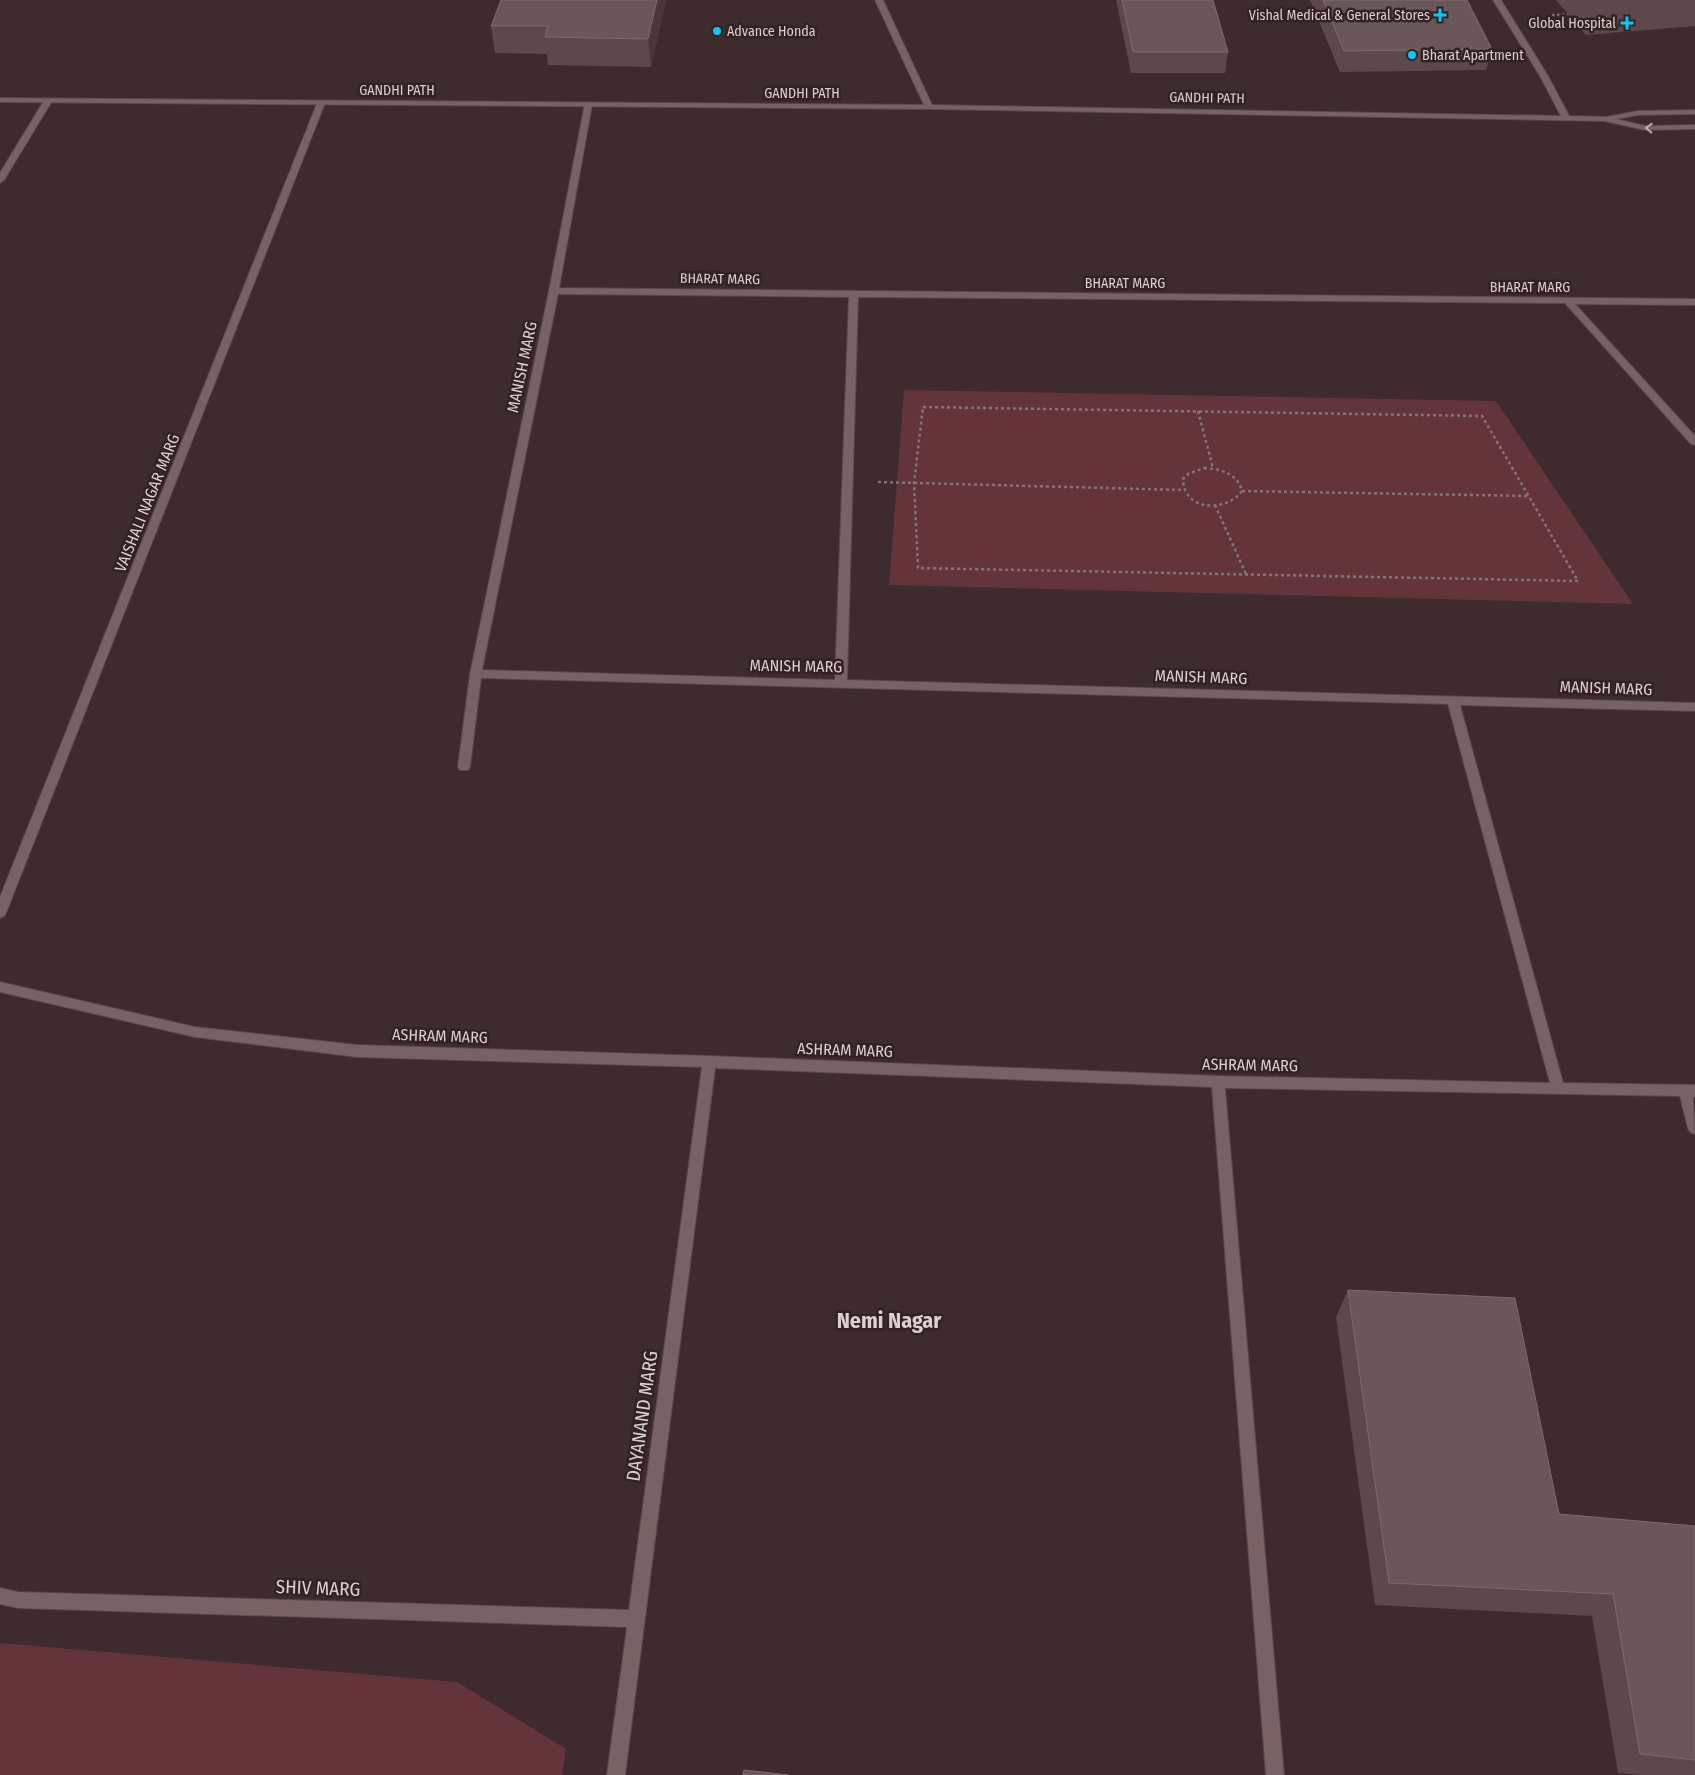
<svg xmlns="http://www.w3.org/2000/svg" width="1695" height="1775" font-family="'Fira Sans Condensed',sans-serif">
	<rect width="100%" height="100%" fill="#3e2b2d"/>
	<path fill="#63343a" d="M904,390L1496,401L1633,604L889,585Z
		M0,1643L457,1682L566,1749L562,1775H0Z"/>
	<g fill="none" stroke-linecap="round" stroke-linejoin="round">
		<g stroke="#584849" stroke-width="2">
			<path id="minor" d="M875,0H883L933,107L932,109L925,107Z
				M45,99L52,101L4,180L0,183V173Z
				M318,101L325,103L6,913L4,916L0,918V897Z
				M585,103L592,105L559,288L1695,299V305L1575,304L1695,436V445L1691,444L1565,303L858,297L847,680L1695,703V711L1460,705L1563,1083L1695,1085V1097H1693L1695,1134L1690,1132L1688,1128L1680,1096L1225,1088L1284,1775H1266L1212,1087L715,1068L625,1775H607L627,1627L18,1608L0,1604V1588L18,1592L629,1610L702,1067L357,1057L195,1037L0,992V982L195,1027L357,1045L709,1056L1218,1076L1550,1083L1448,704L481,678L470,767L468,770H460L458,767L470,674L549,291ZM558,294L849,297L835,680L482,670Z"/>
		</g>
		<g stroke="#584849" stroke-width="2">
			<path id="tertiary" d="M1493,0H1501L1548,76L1569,116L1606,117L1638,111L1695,110V114L1638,115L1616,119L1645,126L1695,125V129L1645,130L1604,121L929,109L0,102V98L929,105L1561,116L1540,76Z"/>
		</g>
		<path stroke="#857476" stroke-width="2" stroke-dasharray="2.5 2.5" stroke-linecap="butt" d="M1552,15L1570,14"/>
		<path stroke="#857476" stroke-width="2.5" stroke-dasharray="3 3" stroke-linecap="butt" d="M923,407L1482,416L1578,581L918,568L914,483Z
			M1198,411L1213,468
			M1204,468C1221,469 1237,473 1242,491C1226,513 1183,511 1183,479L1188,474Z
			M878,482L1183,490
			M1242,491L1528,496
			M1215,505L1246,574"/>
		<use href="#minor" fill="#786264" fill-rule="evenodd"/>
		<use href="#tertiary" fill="#786264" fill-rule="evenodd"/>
	</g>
	<path fill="#5d494b" d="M666,0L651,67L548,65L547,54L495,53L491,26Z
		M1116,0H1213L1228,52L1225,73H1131Z
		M1310,0H1467L1492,49L1486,70L1340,72Z
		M1556,0H1695V26L1586,35Z
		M1348,1290L1559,1514L1695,1526V1775H1640L1618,1773L1592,1616L1375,1605L1336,1317Z"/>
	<path fill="#4b3739" d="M657,0H666L651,67L648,39Z"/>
	<path fill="#6a5759" stroke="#7c6a6c" d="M501,0H657L648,39L545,37L548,26H491Z
		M1122,0H1213L1228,52H1133Z
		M1323,0H1467L1492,49L1344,51Z
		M1348,1290L1515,1298L1559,1514L1695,1526V1760L1640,1754L1613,1594L1389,1583Z
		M744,1770L788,1775H743Z"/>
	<defs><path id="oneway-chevron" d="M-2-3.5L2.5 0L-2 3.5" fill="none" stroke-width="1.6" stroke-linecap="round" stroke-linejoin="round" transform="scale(1.25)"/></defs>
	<use stroke="#beaeb0" href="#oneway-chevron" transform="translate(1649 128) rotate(-177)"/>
	<g fill="#01cbf9" stroke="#332123" stroke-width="2">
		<path d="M1437.5 7.5h5v5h5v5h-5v5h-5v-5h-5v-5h5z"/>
		<path d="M1624.5 15.5h5v5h5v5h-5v5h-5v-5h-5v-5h5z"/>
		<circle cx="717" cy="31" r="5"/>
		<circle cx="1412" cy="55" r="5"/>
	</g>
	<g text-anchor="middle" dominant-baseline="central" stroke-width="5" stroke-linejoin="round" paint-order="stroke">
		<g font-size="14" fill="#dccfd0" stroke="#332123" text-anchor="end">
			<text x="1430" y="15">Vishal Medical &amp; General Stores</text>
			<text x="1616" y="23">Global Hospital</text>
			<text x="727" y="31" text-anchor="start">Advance Honda</text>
			<text x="1422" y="55" text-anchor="start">Bharat Apartment</text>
		</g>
		<g font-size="14" fill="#dccfd0" stroke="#332123">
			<text x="397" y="90">GANDHI PATH</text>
			<text x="802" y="93">GANDHI PATH</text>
			<text transform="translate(1207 98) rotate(1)">GANDHI PATH</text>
			<text transform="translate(720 279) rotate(1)">BHARAT MARG</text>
			<text x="1125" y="283">BHARAT MARG</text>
			<text x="1530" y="287">BHARAT MARG</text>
		</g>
		<g font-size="16" fill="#dccfd0" stroke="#332123">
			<text transform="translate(522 367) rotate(-78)">MANISH MARG</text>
			<text transform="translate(147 503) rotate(-68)">VAISHALI NAGAR MARG</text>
			<text transform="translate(796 666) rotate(1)">MANISH MARG</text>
			<text transform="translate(1201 677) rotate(2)">MANISH MARG</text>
			<text transform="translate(1606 688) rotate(2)">MANISH MARG</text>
			<text transform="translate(440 1036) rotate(2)">ASHRAM MARG</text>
			<text transform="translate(845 1050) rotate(2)">ASHRAM MARG</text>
			<text transform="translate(1250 1065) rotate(1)">ASHRAM MARG</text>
		</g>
		<g font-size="19" fill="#dccfd0" stroke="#332123">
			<text transform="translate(642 1416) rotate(-82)">DAYANAND MARG</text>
			<text transform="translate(318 1588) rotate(2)">SHIV MARG</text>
		</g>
		<g font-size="22" font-weight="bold" fill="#dccfd0" stroke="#332123">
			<text x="889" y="1320">Nemi Nagar</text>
		</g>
	</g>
</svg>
